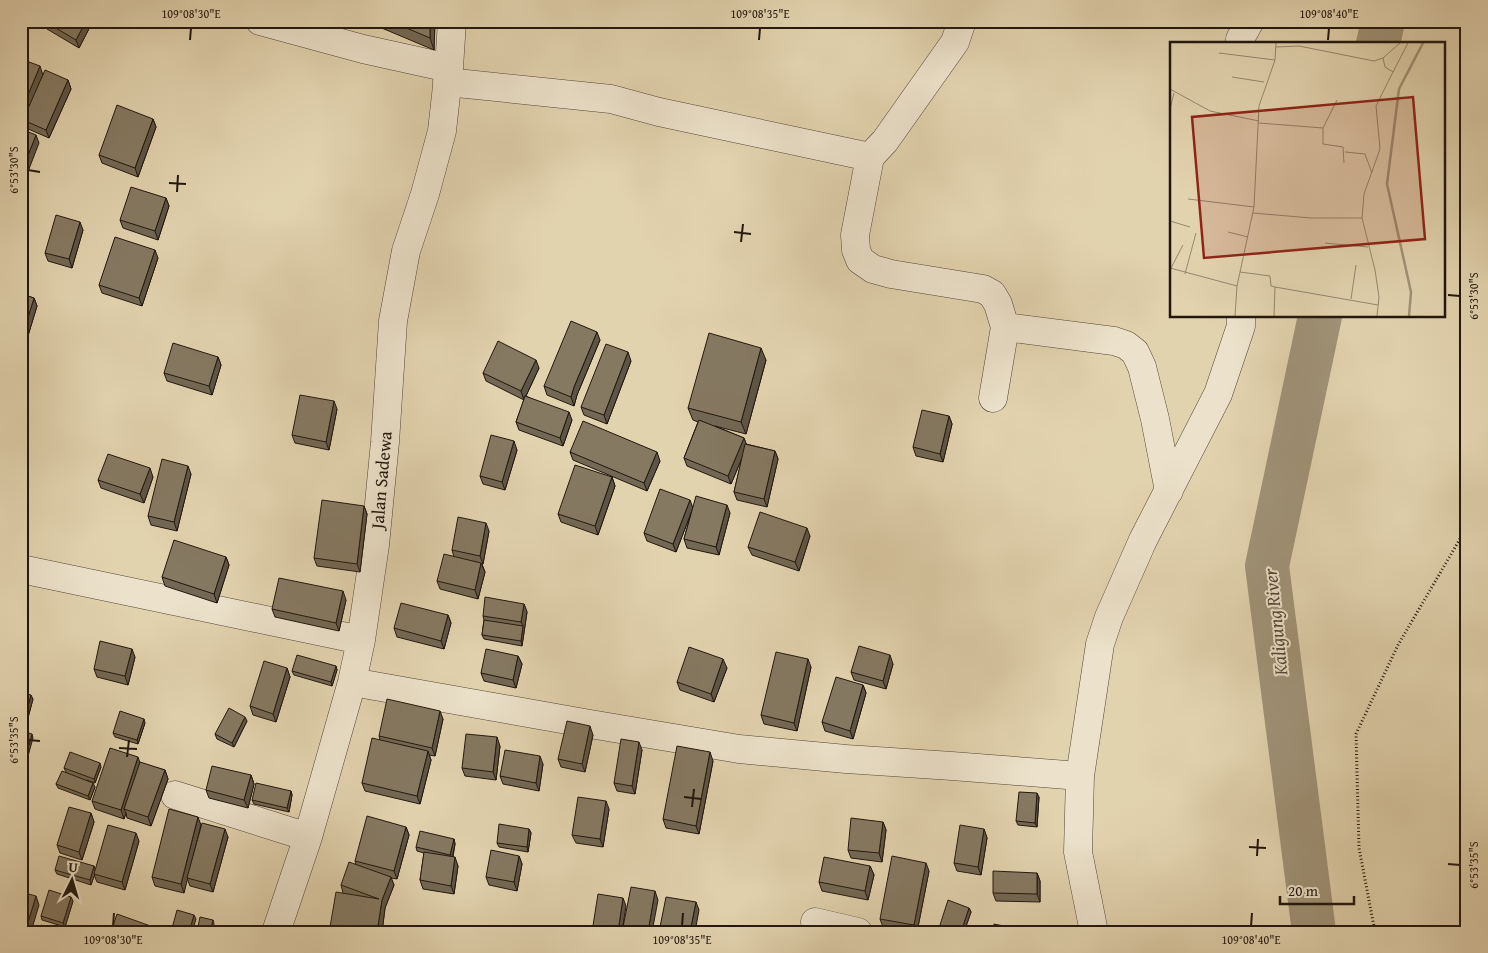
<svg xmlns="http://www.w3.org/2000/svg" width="1488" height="953" font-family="'Gentium Book Plus',serif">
	<rect width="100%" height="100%" fill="#e2d3af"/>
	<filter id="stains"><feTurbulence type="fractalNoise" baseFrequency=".004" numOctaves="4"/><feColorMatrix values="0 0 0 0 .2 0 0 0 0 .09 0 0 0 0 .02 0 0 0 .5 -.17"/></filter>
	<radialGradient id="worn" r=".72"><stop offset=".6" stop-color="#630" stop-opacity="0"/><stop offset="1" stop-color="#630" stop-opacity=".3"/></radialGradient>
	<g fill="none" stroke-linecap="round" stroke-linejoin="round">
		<path stroke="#a09378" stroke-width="44" d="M1378,44L1383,21
			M1314,932L1267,566L1320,316"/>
		<g stroke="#514636" stroke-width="29">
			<path id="minor" d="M260,21L363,49L449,68
				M1240,44V39L1250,21
				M447,82L611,99L659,112L870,157L885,141L955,42L962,21
				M870,157L855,235L856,250L860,260L873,269L891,274L983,289L992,294L998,304L1005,327L993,398
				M1005,327L1114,341L1126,345L1135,352L1142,367L1155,419L1169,491
				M21,569L361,640
				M352,682L590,724L739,749L846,759L952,766L1080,776
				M175,795L308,837
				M815,922L858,932
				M276,932L308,837L352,682L361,640L375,545L385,442L393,321L406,251L425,194L442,131L449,68L452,21
				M1094,932L1078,852L1080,776L1100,644L1109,617L1143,540L1218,394L1241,326V316"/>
		</g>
		<path stroke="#21170e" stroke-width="3" stroke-dasharray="1 2.5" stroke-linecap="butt" d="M1375,932L1359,848L1356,734L1398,645L1467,527"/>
		<use href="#minor" stroke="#ece2cb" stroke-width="28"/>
	</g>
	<path fill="#726854" stroke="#21170e" d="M44,21H93L79,48L47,29Z
		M314,21H342L340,28Z
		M365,21H435L434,50Z
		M21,59L43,75L68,80L71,89L49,138L26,128L23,120L24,117L21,116Z
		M153,119L156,127L138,177L102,163L99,155Z
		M166,198L169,206L158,240L123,228L120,220Z
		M83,230L72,268L48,261L45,253Z
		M158,258L142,306L102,293L99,285Z
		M21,294L34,298L37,306L24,349L21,348Z
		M600,340L577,395L574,406L547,395L544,386Z
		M218,357L221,365L212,395L167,381L164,373Z
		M766,360L746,434L715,426L744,438L746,444L775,451L778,459L767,507L737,500L734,492L742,458L731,484L687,466L684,458L698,422L693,420L688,408Z
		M631,361L607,424L584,415L581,407Z
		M539,368L526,396L572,420L563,446L519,430L516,422L524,400L486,381L483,373Z
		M337,409L329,450L295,443L292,435Z
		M949,416L952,424L943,462L916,456L913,447Z
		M517,450L505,490L483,484L480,476Z
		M570,452L660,461L647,491L573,460Z
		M191,474L177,531L151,525L148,516Z
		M153,477L144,503L101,488L98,480Z
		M612,477L615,486L598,535L561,522L558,514Z
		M364,506L367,514L360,572L317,566L314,558Z
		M693,508L730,513L719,555L687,548L684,539L691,513L676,552L647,541L644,533Z
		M489,531L483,564H482L485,572L478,599L440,589L437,581L454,557L452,550Z
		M810,536L799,571L752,555L748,547Z
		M226,557L229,565L217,603L165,586L162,577Z
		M346,600L339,631L275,617L272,609Z
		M524,604L527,612L522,646L484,639L482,635L484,620L483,616Z
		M448,615L451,623L444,649L397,637L394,628Z
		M518,656L522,664L516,688L484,681L481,673Z
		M135,657L128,685L97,677L94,669Z
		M893,664L886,689L854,680L851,672Z
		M336,666L337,670L332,686L294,675L292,671Z
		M811,667L797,731L764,724L761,715Z
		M287,668L290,677L276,722L253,715L250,706Z
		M727,668L714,702L680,690L677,682Z
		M863,685L866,693L853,739L825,731L822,722Z
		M21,692L33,699L26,725L21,724Z
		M443,719L435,756L429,755L431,760L420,804L365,791L362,783L380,740L379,736Z
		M247,721L234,747L217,739L215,734Z
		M145,723L138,744L115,737L113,733Z
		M593,735L585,772L561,767L558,759Z
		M500,746L496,780L465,776L462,768Z
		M642,750L635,794L617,791L614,783Z
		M713,761L699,834L666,828L663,819Z
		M140,763L165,770L168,779L151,826L127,818L126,813L124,819L95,809L92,801Z
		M543,764L539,791L503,784L500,776Z
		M101,767L95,783L87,780L95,787L90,800L58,788L56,784L66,772L64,768Z
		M251,775L254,784L248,808L209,798L206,790Z
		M291,791L292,795L289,812L254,804L252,800Z
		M1039,797L1037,827L1018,825L1016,821Z
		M609,809L603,847L576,843L572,835Z
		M91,813L94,822L82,860L60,853L57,845Z
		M883,822L886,830L882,862L851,858L848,850Z
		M201,825L228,837L213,892L190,886L187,878L184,893L155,886L152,877Z
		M406,827L409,835L397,879L391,878L394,885L385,908L382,932H332L330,927L343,893L341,885L356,865L355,861Z
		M529,829L531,833L528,852L499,847L497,843Z
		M984,829L987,838L981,875L957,871L954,863Z
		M454,839L455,844L453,857L458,866L454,894L423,889L420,880L424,853L417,851L416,847Z
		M139,841L125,890L97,882L94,875L91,885L57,874L55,870L94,866L95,870Z
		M519,856L522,864L517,891L489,885L486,877Z
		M870,866L874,875L868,900L822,891L819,882Z
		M929,871L917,932H910L883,927L880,919Z
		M1037,873L1040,881V902L996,901L993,893Z
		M73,901L65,927L42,920L41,916Z
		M969,908L971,912L964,932H948L941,930L940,925Z"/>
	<path fill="#5d5545" stroke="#21170e" d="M86,21H93L79,48L76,40Z
		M338,21H342L340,28Z
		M430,21H435L434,50L430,38Z
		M40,66L43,75L25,117L22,109Z
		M68,80L71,89L49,138L46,130Z
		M153,119L156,127L138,177L135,168Z
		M36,135L39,143L22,187L21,173Z
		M166,198L169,206L158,240L155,231Z
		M80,222L83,230L72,268L69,259Z
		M155,250L158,258L142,306L139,298Z
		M34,298L37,306L24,349L21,340Z
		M597,332L600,340L577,395L574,406L571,397L574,387Z
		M761,348L766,360L746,434L741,422Z
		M628,352L631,361L607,424L604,415Z
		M218,357L221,365L212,395L209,386Z
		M536,360L539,368L524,400L521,391Z
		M334,401L337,409L329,450L326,442Z
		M569,412L572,420L563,446L560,438Z
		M949,416L952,424L943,462L940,454Z
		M744,438L747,446L731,484L728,476Z
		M514,441L517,450L505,490L502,482Z
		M775,451L778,459L767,507L764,499Z
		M657,452L660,461L647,491L644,483Z
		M188,466L191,474L177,531L174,522Z
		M150,468L153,477L144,503L140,494Z
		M612,477L615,486L598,535L595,526Z
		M690,500L693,508L676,552L673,544Z
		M727,505L730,513L719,555L716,547Z
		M364,506L367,514L360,572L357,564Z
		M486,523L489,531L483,564L480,556Z
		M807,528L810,536L799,571L795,562Z
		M226,557L229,565L217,603L214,594Z
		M481,563L485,572L478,599L475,590Z
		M343,591L346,600L339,631L336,623Z
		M524,604L527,612L522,646L521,641L523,626L521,622Z
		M448,615L451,623L444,649L441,641Z
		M132,649L135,657L128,685L125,676Z
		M890,655L893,664L886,689L883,681Z
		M518,656L522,664L516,688L513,680Z
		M723,659L727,668L714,702L711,694Z
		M808,659L811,667L797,731L794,723Z
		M336,666L337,670L332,686L331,682Z
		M287,668L290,677L276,722L273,714Z
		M863,685L866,693L853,739L850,731Z
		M31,695L33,699L26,725L24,721Z
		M440,711L443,719L435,756L432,748Z
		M245,717L247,721L234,747L232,743Z
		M144,719L145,723L138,744L137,740Z
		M590,726L593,735L585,772L582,764Z
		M32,734L33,738L23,774L22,770Z
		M497,737L500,746L496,780L493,772Z
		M639,742L642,750L635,794L632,786Z
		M428,751L431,760L420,804L417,796Z
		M710,752L713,761L699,834L696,826Z
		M540,756L543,764L539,791L536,783Z
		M138,757L141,766L124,809L126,813L124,819L121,810Z
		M100,763L101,767L95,783L94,779Z
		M165,770L168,779L151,826L148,817Z
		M251,775L254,784L248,808L244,800Z
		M93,783L95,787L90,800L88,796Z
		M291,791L292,795L289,812L287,808Z
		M1037,793L1039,797L1037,827L1035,823Z
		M606,801L609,809L603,847L600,839Z
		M91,813L94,822L82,860L79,852Z
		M198,817L201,825L184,893L181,884Z
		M883,822L886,830L882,862L879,853Z
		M406,827L409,835L397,879L394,871Z
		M225,829L228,837L213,892L210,884Z
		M529,829L531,833L528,852L527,847Z
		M984,829L987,838L981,875L978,867Z
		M136,833L139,841L125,890L122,882Z
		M454,839L455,844L452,859L450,855Z
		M519,856L522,864L517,891L514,882Z
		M455,857L458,866L454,894L451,886Z
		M926,863L929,871L917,932L914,925Z
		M94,866L96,871L91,885L90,880Z
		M870,866L874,875L868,900L865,891Z
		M1037,873L1040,881V902L1037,894Z
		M391,877L394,885L385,908L382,932H377L382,900Z
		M655,891L658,900L652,932H648Z
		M36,896L39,905L31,932H25Z
		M71,897L73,901L65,927L63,923Z
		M623,898L626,906L622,932H618Z
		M696,902L699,910L695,932H690Z
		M969,908L971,912L964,932H961Z
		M194,915L196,919L192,932H189Z
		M213,920L214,924L212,932H210Z"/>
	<path fill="#857962" stroke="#21170e" d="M44,21H86L76,40Z
		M390,21H430V38Z
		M21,59L40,66L22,109H21Z
		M45,70L68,80L46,130L23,120Z
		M117,105L153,119L135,168L99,155Z
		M21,129L36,135L21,173Z
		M131,187L166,198L155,231L120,220Z
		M56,215L80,222L69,259L45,253Z
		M115,237L155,250L139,298L99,285Z
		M21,294L34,298L21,340Z
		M571,321L597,332L574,387L571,397L544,386Z
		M709,333L761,348L741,422L688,408Z
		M498,341L536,360L521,391L483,373Z
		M173,343L218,357L209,386L164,373Z
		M606,344L628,352L604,415L581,407Z
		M300,395L334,401L326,442L292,435Z
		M525,396L569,412L560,438L516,422Z
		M922,410L949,416L940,454L913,447Z
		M699,420L744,438L728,476L684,458Z
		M583,421L657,452L644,483L570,452Z
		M491,435L514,441L502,482L480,476Z
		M745,444L775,451L764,499L734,492Z
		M108,454L150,468L140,494L98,480Z
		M162,459L188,466L174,522L148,516Z
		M575,465L612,477L595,526L558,514Z
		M660,489L690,500L673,544L644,533Z
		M696,496L727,505L716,547L684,539Z
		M322,500L364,506L357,564L314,558Z
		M760,512L807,528L795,562L748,547Z
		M458,517L486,523L480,556L452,550Z
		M174,540L226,557L214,594L162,577Z
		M444,554L481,563L475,590L437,581Z
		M279,578L343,591L336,623L272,609Z
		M485,597L524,604L521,622L483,616Z
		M401,603L448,615L441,641L394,628Z
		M484,620L523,626L521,641L482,635Z
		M100,641L132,649L125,676L94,669Z
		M859,646L890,655L883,681L851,672Z
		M689,647L723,659L711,694L677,682Z
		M486,649L518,656L513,680L481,673Z
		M776,652L808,659L794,723L761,715Z
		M297,655L336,666L331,682L292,671Z
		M264,661L287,668L273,714L250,706Z
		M836,677L863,685L850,731L822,722Z
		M21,692L31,695L24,721L21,720Z
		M387,699L440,711L432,748L379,736Z
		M229,708L245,717L232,743L215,734Z
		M120,711L144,719L137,740L113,733Z
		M567,721L590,726L582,764L558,759Z
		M21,731L32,734L22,770H21Z
		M466,734L497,737L493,772L462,768Z
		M372,738L428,751L417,796L362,783Z
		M621,739L639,742L632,786L614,783Z
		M677,746L710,752L696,826L663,819Z
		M110,748L138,757L121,810L92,801Z
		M505,750L540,756L536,783L500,776Z
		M70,752L100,763L94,779L64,768Z
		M140,762L165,770L148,817L124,809Z
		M212,766L251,775L244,800L206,790Z
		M62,771L93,783L88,796L56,784Z
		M256,783L291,791L287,808L252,800Z
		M1019,792L1037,793L1035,823L1016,821Z
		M578,797L606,801L600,839L572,835Z
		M69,807L91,813L79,852L57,845Z
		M169,809L198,817L181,884L152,877Z
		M367,816L406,827L394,871L355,861Z
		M851,818L883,822L879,853L848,850Z
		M202,823L225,829L210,884L187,878Z
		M499,824L529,829L527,847L497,843Z
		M108,825L136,833L122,882L94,874Z
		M960,825L984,829L978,867L954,863Z
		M420,831L454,839L450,855L416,847Z
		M491,850L519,856L514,882L486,877Z
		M424,852L455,857L451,886L420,880Z
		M59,856L94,866L90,880L55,870Z
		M892,856L926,863L914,925L880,919Z
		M824,857L870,866L865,891L819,882Z
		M349,862L391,877L382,900L377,932H355L330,927L336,892L379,899L341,885Z
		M993,871L1037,873V894L993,893Z
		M631,887L655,891L648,932H622Z
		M49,890L71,897L63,923L41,916Z
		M21,892L36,896L25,932H21Z
		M598,894L623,898L618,932H592Z
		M666,897L696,902L690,932H659Z
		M948,900L969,908L961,932H958L940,925Z
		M177,910L194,915L189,932H171Z
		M117,914L159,929L158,932H111Z
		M200,917L213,920L210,932H197Z
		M994,924L1018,929L1017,932H992Z
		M41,925L61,932H38Z"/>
	<path fill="none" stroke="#21170e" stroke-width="2" d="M190,40L191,28M759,40L760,28M1328,40L1329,28M28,170L40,172M169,183L186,184M177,192L178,175M734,232L751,234M741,242L743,224M1448,295L1460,296M28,740L40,741M119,748L137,749M127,757L129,740M684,797L701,799M692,807L694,789M1249,847L1266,848M1257,856L1258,839M1448,864L1460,865M113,926L114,913M682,926L683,913M1251,926L1252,913"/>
	<g text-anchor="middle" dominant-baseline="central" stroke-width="4" stroke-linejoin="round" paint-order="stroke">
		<g font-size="18" fill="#21170e" stroke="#ece2cb">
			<text transform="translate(381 480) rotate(-85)">Jalan Sadewa</text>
		</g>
		<g font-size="19" font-style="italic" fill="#544938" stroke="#ece2cb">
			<text transform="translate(1275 622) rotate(-96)">Kaligung River</text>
		</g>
	</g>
	<g transform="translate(1170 42)">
		<rect width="275" height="275" fill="#e2d3af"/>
		<path fill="none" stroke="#a09378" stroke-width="2.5" d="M239,274L241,250L217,142L229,47L253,1"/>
		<path fill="none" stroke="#95886f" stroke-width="1" d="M106,5L129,4L204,19L213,16L230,1M49,11L105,18M223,30L238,1M62,35L94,40M0,47L40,69L89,79M0,67L4,51M89,81L153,86L167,58M153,86V102L173,105L174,121M175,110L195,112L202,131M18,157L84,165M83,171L141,176H192M0,179L20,185M58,190L78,195M155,201L198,205M0,226L67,244M1,226L13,203M70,230L100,234L101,244L105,245L208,263M15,232L26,191M181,257L186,223M65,274L67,244L84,165L89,64L105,18L106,1M104,274L105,245M207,274L209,255L205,228L192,176L194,152L210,107L206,64L223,30L215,25L213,16"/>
		<path fill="#8f2418" fill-opacity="0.15" stroke="#8f2418" stroke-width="2.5" d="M243,55L255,197L34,216L22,75Z"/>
		<rect width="275" height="275" fill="none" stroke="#21170e" stroke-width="2.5"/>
	</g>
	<rect width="1488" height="953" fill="none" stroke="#e2d3af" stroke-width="55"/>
	<g transform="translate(72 880) rotate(5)" stroke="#ece2cb" stroke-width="4" paint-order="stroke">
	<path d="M0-4L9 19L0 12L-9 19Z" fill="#21170e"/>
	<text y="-8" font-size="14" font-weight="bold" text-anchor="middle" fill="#21170e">U</text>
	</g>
	<path d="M1280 896v8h74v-8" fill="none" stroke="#21170e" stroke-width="2.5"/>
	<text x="1288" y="896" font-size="15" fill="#21170e" stroke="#ece2cb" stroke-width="4" paint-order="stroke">20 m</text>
	<rect x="28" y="28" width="1432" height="898" fill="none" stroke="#21170e" stroke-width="2"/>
	<g font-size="12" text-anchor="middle" fill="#21170e">
		<text x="191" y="18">109°08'30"E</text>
		<text x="760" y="18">109°08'35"E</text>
		<text x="1329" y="18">109°08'40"E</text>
		<text transform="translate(14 170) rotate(-90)" y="4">6°53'30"S</text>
		<text transform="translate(1474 296) rotate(-90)" y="4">6°53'30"S</text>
		<text transform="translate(14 740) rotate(-90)" y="4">6°53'35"S</text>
		<text transform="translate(1474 865) rotate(-90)" y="4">6°53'35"S</text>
		<text x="113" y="944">109°08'30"E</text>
		<text x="682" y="944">109°08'35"E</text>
		<text x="1251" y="944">109°08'40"E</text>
	</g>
	<rect width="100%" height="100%" filter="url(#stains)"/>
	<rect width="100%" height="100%" fill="url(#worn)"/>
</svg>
